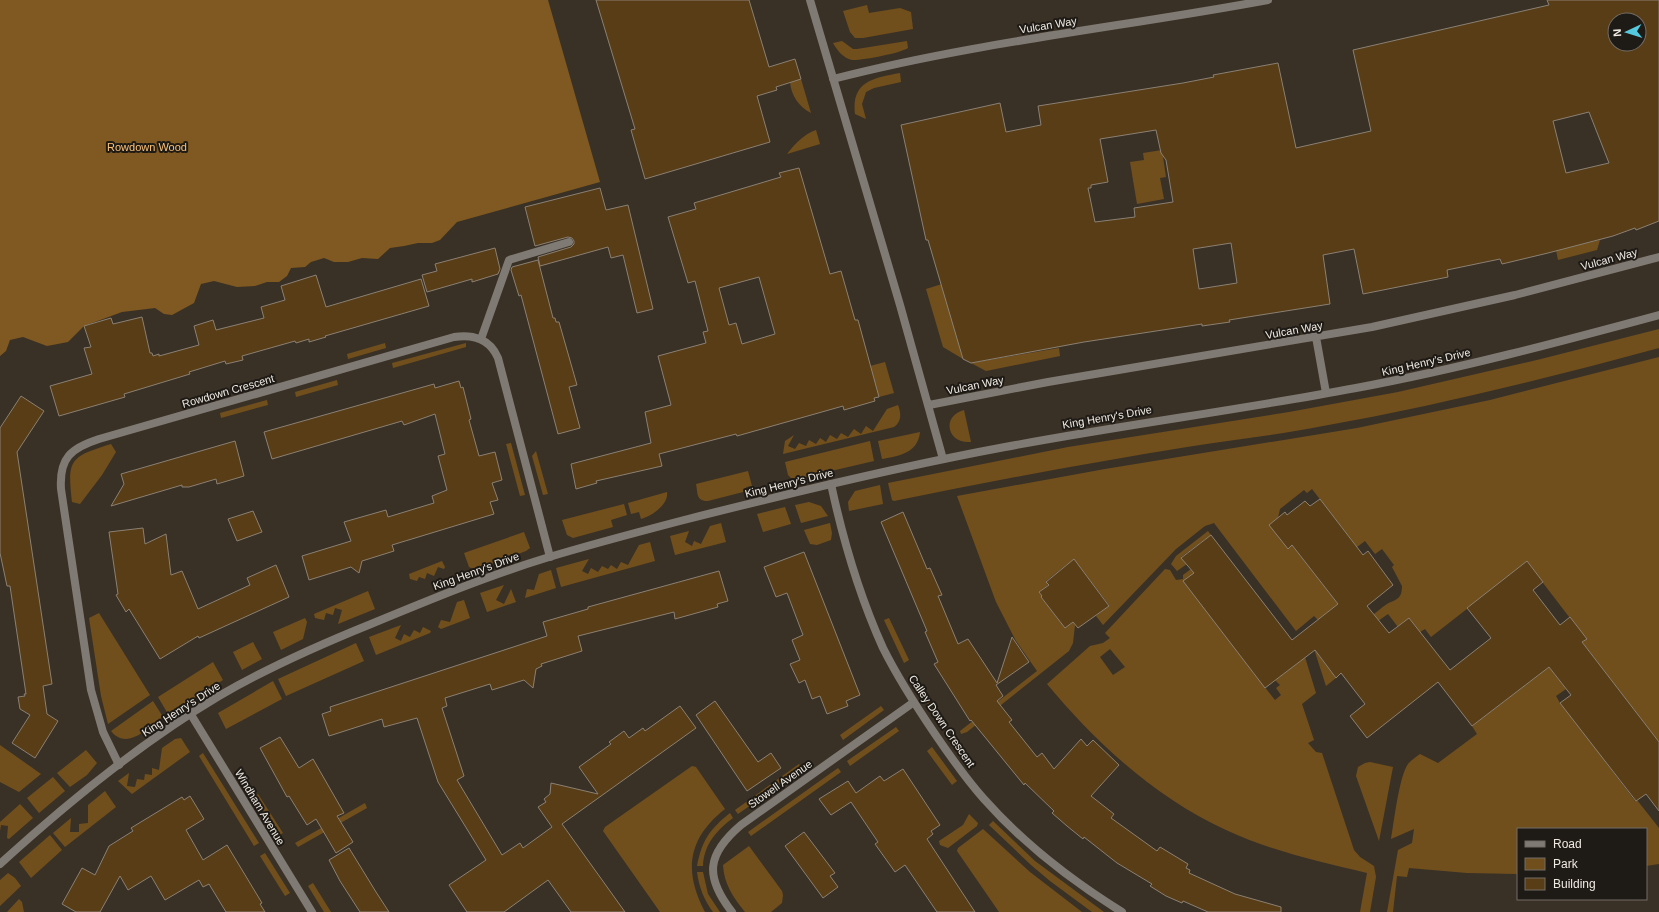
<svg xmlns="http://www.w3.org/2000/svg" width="1659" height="912" font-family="Helvetica,sans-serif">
	<rect width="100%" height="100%" fill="#3a3126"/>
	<path fill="#714f1d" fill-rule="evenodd" d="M867,5L869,13L900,8L911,12L913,29L863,38H855L850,32L843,11Z
		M842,41L853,49H857L907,41L908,48C901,53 860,61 852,60C843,58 837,50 833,43Z
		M900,73L901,82L874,88L866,92L862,104L866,119L855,114C851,81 874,78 900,73Z
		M801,79L811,113C799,107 791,95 790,82Z
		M816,130L820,144L787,154C795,144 804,134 816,130Z
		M1162,150L1166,177L1160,178L1164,199L1137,204L1130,162L1144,160L1143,153Z
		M1600,240L1597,250L1558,260L1556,250Z
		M942,284L963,359L943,347L926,289Z
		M1659,329V348C1548,378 1436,406 1323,426C1278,435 1232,440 1187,447C1089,463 991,481 894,501L892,500L888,483L1068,447L1289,412L1398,392L1541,359Z
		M385,343L386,348L348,359L347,354Z
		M466,343V347L393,368L392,363Z
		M1059,348L1060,356L986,371L971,363Z
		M1659,357V742L1582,642L1586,639L1527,562L1431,637L1425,629L1420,632L1409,618L1398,627L1388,614L1378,621L1368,619C1374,614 1381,608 1387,604C1397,599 1402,599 1402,586L1392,567L1394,565L1382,549L1375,554L1365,541L1357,547L1312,489L1307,493L1304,490L1280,509L1278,518L1288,549L1292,545L1338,604L1318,620L1314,616L1296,631L1214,523L1205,526L1176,549L1103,625L1096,616L1109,605L1080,567L1070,562L1046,581L1048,585L1039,592L1042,596L1041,597L1065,628L1073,622L1075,625L1073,643L1069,651L967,732L961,734L960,731L1037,671L1016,641L996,602L957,496L1105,469L1357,428L1490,400Z
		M885,362L894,393L879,397L870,366Z
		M337,380L338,385L296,397L295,392Z
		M267,400L268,405L221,418L220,413Z
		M898,405C901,413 902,421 894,427L783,454L785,441L794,435L788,446L795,449L799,443L806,446L809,440L816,444L820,438L826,442L830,435L837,439L841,433L848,437L854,429L861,434L866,426L873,431L887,409Z
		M964,410L971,442C947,444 941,416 964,410Z
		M920,432C918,453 899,456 882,459L878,441Z
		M870,441L874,461L801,478H791L788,475L785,462Z
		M511,443L525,495L520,496L506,444Z
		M111,444L116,452L102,475L80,504L72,502C67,459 70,457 111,444Z
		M536,451L548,494L543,495L532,456Z
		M748,471L752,486L746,487L747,491L708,501C696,501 698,494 696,484Z
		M880,485L883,504L849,511L848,502L855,491Z
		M667,492C669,504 652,516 641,519L639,512L631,514L628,503Z
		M809,502L821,506L828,516L801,523L795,505Z
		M624,504L627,515L611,520L613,527L573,538L567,535L562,520Z
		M785,507L791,524L763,532L757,514Z
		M721,523L726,542L675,555L670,536L689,531L685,542L692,546L694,541L701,544L710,526Z
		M830,523L832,533L831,540L817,545L810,544L804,530Z
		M1208,531L1211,535L1181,557L1187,564L1177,571L1171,564L1176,556Z
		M524,532L530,548L526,551L475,570L469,567L464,553Z
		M650,542L655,561L561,587L556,568L589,559L582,571L588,574L591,568L598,572L602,566L608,569L611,565L617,569L621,562L628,565L639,545Z
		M442,561L445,567L444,569L438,567L434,576L427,573L425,579L419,577L417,581L410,579L409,574Z
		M1165,569L1170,570L1176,580L1183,579V575L1191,569L1213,599L1252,671L1275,700L1281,695L1276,688L1280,685L1275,680L1305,657L1316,693L1302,704L1314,740L1308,743L1316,752L1322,753L1354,850L1360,857L1374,866L1376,877L1370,912H1360L1367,873C1320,862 1271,851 1226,830C1156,798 1096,743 1047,684L1090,646L1103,643L1110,638L1105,633ZM1110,649L1125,667L1113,675L1100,657Z
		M551,570L556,588L525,598L527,589L534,590L539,574Z
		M504,585L496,600L504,604L511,589L516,602L487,612L480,593Z
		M368,591L375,609L338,624L342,610L335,608L333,615L326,613L324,620L315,618L314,614Z
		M464,600L470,618L441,629L438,627L441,620L450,622L457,602Z
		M99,613L150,695L108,724L101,696L89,618Z
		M305,618L307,622L303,639L281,650L273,632Z
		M889,618L909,660L904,663L884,620Z
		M401,625L395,638L401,641L404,634L410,637L414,630L420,633L423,627L431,631L430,633L376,655L369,637Z
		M253,642L262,659L242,670L233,652Z
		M356,643L364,661L286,696L278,679Z
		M1314,649L1336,678L1326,686Z
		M213,662L223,680L168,714L158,697Z
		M1549,667L1566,689L1556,696L1560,703L1592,744L1605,758L1604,760L1635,801L1637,800L1659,828V864L1646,866V829H1518V874L1467,873L1409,868L1407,877L1397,876L1393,912H1387L1398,850L1412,843L1414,829L1391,839C1394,822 1399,777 1408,764C1411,760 1416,757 1420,754L1438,763L1477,734L1472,726Z
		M273,681L282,699L226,729L218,713Z
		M922,685L943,719L939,722L917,687Z
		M153,701L163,717C148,728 127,751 111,731Z
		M881,706L884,710L843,740L840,735Z
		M896,727L899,731L850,766L847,761Z
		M181,738L190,752L132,794L118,781L129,773L127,786L135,787L137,779L144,780L145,774L152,775V768L159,770L162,748L175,739Z
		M0,745L41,774L19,792L0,782Z
		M932,747L957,781L952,785L927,751Z
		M86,750L97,763L87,775L70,787L57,773Z
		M203,753L259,843L254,846L199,756Z
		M1370,762L1393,767L1379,841L1356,776L1358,767L1365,763Z
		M799,764L802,769L738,814L735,810Z
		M692,766L696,767L725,809C688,838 683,871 705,912H660L603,831L605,827Z
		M838,768L841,772L751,836L748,832Z
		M53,777L65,791L39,813L27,798Z
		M105,791L116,807L65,847L53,833L71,818L70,832H79V824L88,823V805Z
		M258,794L283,833L278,836L254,797Z
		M365,803L367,808L298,847L295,843Z
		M20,804L33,818L9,839L7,838L8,826L1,825L0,831V822Z
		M730,813L733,818C717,830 704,844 703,866H697C702,840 710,829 730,813Z
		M969,814L978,823L977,826L948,848L940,845L939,841L963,825Z
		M993,821L1035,861L1104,912H1092L1050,881L1031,865L989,825Z
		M983,829L1030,872L1082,912H999L957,851L958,848Z
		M50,835L62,850L31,878L19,862Z
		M749,846L782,891L783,895L782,903L771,912H745C733,897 724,884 723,865Z
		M265,853L290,893L285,896L260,856Z
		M697,872H703L708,894L720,912H713C704,900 699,887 697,872Z
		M8,873L15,878L21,886L0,906V880Z
		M313,883L331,912H324L308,886Z
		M19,899L22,902L24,912H7Z"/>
	<path fill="#7f5921" d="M0,0H548L600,182L457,222L440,240L432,243H418L404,246L390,248L378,259L362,258L348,262H334L324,258L311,262L305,267L291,268L287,276L279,282H267L255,286L237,287L214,281L201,284L194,303L172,315L164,314L155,308L122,312L84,326L68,342L47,346L23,337L10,340L6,351L0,356Z"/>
	<path fill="#583d16" stroke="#8a8073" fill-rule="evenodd" d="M596,0H749L769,67L795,59L801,79L776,87L777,90L757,96L770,142L645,179L631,130L635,129Z
		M1547,0H1659V221L1636,230L1635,228L1613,236L1548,253L1502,264L1500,259L1447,270L1448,277L1363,294L1354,249L1323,255L1330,304L1229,320L1230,322L1202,326V324L1084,342L971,363L963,359L928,240H926L901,125L1000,103L1006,132L1041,125L1038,106L1183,83L1214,77L1213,75L1278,63L1296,148L1371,131L1353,50L1549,5ZM1615,20H1639V44H1615ZM1589,112L1609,163L1566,173L1553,121ZM1156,130L1161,153L1166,160L1173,202L1134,208L1135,217L1095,222L1088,188H1091V185L1108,182L1100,139ZM1231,243L1237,283L1199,289L1193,249Z
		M799,168L830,274L841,271L855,320H858L879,397L874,398L875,401L844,410L843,406L737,436L736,434L659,454L662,466L596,481L597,483L576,489L571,464L651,443L645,412L671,405L658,356L706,343L703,332L708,331L695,281L688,283L668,217L696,209L694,203L781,177L779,173ZM759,277L775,334L742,344L736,323L729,325L719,288Z
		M600,188L606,210L628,205L653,309L637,313L623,255L611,258L608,247L540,266L538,257L571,247L574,244V241L572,238L568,237L535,246L525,207Z
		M495,248L500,269L498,274L472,282V279L427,292L422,275L437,271L435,264Z
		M538,260L553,318H555L556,322H559L577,385L569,387L580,428L558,434L521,295L519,296L511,270L512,267Z
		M316,275L326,307L421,279L429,306L325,336L326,337L309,342V339L296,343L295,341L242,356L243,360L226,364L225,361L189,372L190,374L124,394L125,397L59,416L50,386L92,374L84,348L91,347L84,326L111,318L113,324L142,317L150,353H152L153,356L159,354V356L199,345L194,326L213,320L216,330L264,318L261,307L285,300L281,286Z
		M459,381L461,388L463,387L471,419L469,420L479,456L495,452L502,480L492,483L498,500L490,502L494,514L392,545L394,551L362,561L359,573L351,567L309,580L302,556L351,541L344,522L386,510L388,517L434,503L432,496L447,490L438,456L445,454L435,414L404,425L402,421L272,459L264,432L434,384L435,388Z
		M21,396L44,411L17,452L52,684L43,686L47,714L58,721L35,758L12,743L30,715L20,709L18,697L25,696L24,694H26L10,586H7L0,553V428Z
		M235,441L244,476L217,484L216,479L189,487H182V485L111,506L124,484L121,474Z
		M1320,499L1363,555L1368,551L1393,585L1367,606L1389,633L1409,618L1450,670L1491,638L1467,608L1527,561L1543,582L1533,590L1560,625L1570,617L1587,639L1582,642L1659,742V811L1646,794L1636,801L1560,703L1571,695L1549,667L1472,726L1438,682L1367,738L1350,716L1365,704L1341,673L1336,678L1315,650L1265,688L1183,581L1194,573L1181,558L1211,535L1292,640L1338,604L1292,545L1288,549L1269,525L1285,512L1287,515L1305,501L1310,506Z
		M253,511L262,532L237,541L228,519Z
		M903,512L927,569L930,568L942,595L938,596L958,644L968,639L997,683L1012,637L1029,662L996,685L1003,696L997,701L1012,720L1009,722L1037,757L1042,753L1054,769L1081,739L1087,746L1093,740L1119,765L1091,796L1114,814L1111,818L1157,851L1160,847L1188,864L1186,868L1190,870L1189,873L1235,894L1281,907V912H1208L1183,901L1182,903L1166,896L1150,886L1152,884L1117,863L1084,837L1083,839L1067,826L1052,813L1054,811L1025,783L1024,785L971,720L970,721L934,664L938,662L925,632L927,631L881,522Z
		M143,528L145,544L166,534L171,575L182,571L198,609L250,585L247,578L276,565L289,597L199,638L198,636L160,659L129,609L126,612L116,595L118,594L109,532Z
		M804,552L860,695L846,701L848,706L827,714L820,696L812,699L805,680L799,683L790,664L800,660L792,640L803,635L787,593L776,597L764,567Z
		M1074,559L1109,606L1078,628L1073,622L1065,628L1041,597L1042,596L1039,592L1049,585L1046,582Z
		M719,571L728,601L717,604L718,607L675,619L674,612L578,636L582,651L541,664L542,666L536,669L533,688L524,680L492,690L490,684L445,698L447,706L442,708L464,776L457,780L502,855L520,843L523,848L552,827L538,807L546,802L544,799L550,794L551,783L598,794L579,767L611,744L609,742L624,731L629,738L643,728L645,731L680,706L696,728L562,824L625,912H571L548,880L504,912H467L449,885L486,860L438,782L417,718L384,727L382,719L329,736L322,714L331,711L330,707L547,636L543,622L588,609V607Z
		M715,701L758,762L771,753L781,768L747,791L696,715Z
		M280,737L299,768L313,759L344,813L337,816L353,842L336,853L316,819L307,825L289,796L287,797L260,748Z
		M903,769L940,825L931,831L933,834L927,839L975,912H937L905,865L895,872L875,844L878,842L851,802L831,815L819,799L848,781L856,793L880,776L884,781Z
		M190,796L204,819L186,830L203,860L227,845L262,903L260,904L265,912H226L209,884L203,887L199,880L165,900L151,876L128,890L120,876L100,912H76L62,904L82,868L95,875L109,846L133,831L131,828L182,797L184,800Z
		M804,832L835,873L830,876L838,887L823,898L785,846Z
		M349,848L376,892L389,912H360L340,881L329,860Z"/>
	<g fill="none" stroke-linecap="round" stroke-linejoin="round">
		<path stroke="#7f7a74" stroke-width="8" d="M810,0L900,305L943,459
			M833,79C976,42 1123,27 1268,0
			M1316,337L1326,393
			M481,339L509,260L569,242
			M929,405L1048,382L1372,327L1515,295L1659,257
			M831,484C843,540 859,595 883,648C898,678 916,706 935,734C950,756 966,779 984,799C1023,843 1072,881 1122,912
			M190,713L312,912
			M119,765L103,732L91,690L61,489C59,458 71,448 99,439L454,337C473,334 490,339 498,358L550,557
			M732,912C704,876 707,854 741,825L914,702"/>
		<path stroke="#7f7a74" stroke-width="8" d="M0,864C68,802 140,743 219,696C267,668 319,645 371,624C429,600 487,576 546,558C592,544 638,532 684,520C790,493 897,467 1005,447C1122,425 1239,410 1356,388C1458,369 1559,342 1659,315"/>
	</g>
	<g text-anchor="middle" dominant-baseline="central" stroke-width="4" stroke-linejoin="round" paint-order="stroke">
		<g font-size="11" fill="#efeae2" stroke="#1e1a15">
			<text transform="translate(1048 25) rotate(-9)">Vulcan Way</text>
			<text transform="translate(1609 259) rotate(-15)">Vulcan Way</text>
			<text transform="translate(1294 330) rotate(-10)">Vulcan Way</text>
			<text transform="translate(1426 362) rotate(-13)">King Henry's Drive</text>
			<text transform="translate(975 385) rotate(-11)">Vulcan Way</text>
			<text transform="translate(228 391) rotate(-16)">Rowdown Crescent</text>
			<text transform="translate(1107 417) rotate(-10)">King Henry's Drive</text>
			<text transform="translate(789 483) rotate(-14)">King Henry's Drive</text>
			<text transform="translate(476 571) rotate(-20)">King Henry's Drive</text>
			<text transform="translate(181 709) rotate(-33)">King Henry's Drive</text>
			<text transform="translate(942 721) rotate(56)">Calley Down Crescent</text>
			<text transform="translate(780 784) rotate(-35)">Stowell Avenue</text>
			<text transform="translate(260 807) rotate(59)">Windham Avenue</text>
		</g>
		<g font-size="11" fill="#f9c279" stroke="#1e1a15">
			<text x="147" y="147">Rowdown Wood</text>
		</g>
	</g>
	<rect x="1517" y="828" width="130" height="72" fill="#1e1a15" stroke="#726d67"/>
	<rect x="1525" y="841" width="20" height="6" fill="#7f7a74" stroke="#726d67"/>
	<text x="1553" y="848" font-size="12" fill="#efeae2">Road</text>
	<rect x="1525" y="858" width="20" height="12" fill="#714f1d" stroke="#726d67"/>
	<text x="1553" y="868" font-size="12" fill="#efeae2">Park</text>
	<rect x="1525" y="878" width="20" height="12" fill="#583d16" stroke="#726d67"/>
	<text x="1553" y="888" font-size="12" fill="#efeae2">Building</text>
	<g transform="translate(1627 32) rotate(266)"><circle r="19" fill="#1e1a15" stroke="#726d67"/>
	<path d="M0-3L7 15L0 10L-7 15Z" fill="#55cadf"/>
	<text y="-6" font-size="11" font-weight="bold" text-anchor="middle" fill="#efeae2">N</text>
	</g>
</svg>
